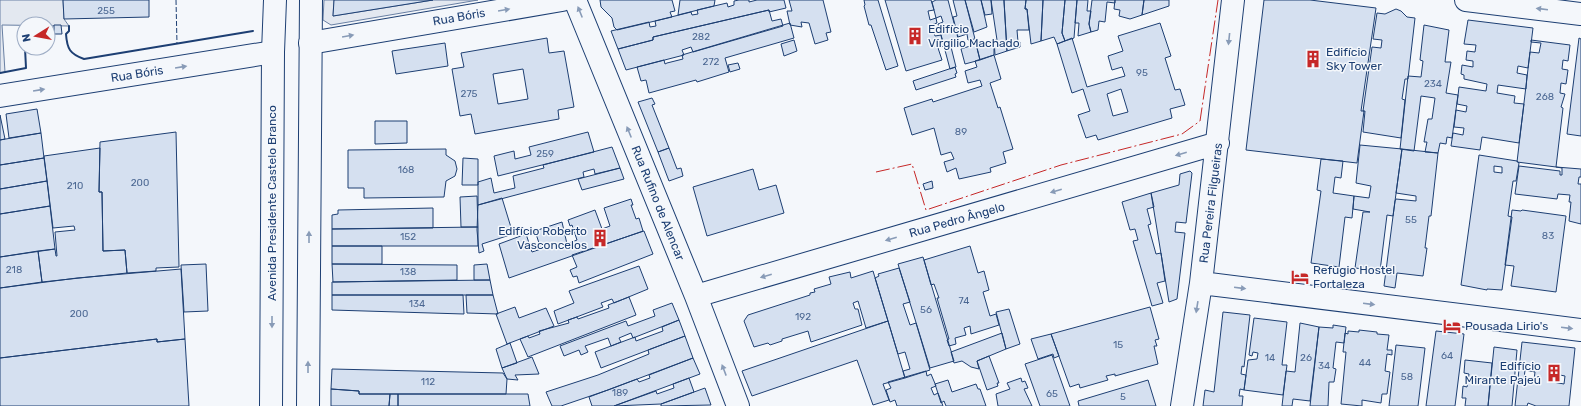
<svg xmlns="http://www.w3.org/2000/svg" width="1581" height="406" font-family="Rubik,sans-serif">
	<rect width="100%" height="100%" fill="#f4f7fb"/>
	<path fill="#e3e8f0" stroke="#687fa3" d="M0,0H63L64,19L69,26L2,25L5,72L0,73Z
		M324,0H334L333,16L433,0H478L331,25L323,20Z"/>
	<path fill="#d5e0f0" stroke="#1d3f73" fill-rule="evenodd" d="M63,0H149V17L64,19Z
		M334,0H433L333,16Z
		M600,0H672L675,11L670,12L672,17L617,30L614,27L612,18L601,7Z
		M680,0H715L714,6L678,15Z
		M739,0H749V2L757,0H784L786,8L769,12V10L653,37V40L618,49L611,31L649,22L650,27L656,26L655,21L691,12L692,15L698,14L697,10L727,3L728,7L734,5V1Z
		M789,0H823L831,32L826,33L828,40L815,44L809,23L801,22L802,27L790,25L787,11H792Z
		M864,0H878L898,66L886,70L871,25H869L864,6L865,5Z
		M885,0H931L934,10L928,11L930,20L936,18L937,23L931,25L935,36L941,35L944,46L938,48L942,60L906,71Z
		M936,0H948L960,46L951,47L956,67L950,69L938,24L943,22L941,16L936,18L932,2Z
		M953,0H965L975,39L968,40L967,34L958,37L953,17L957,16Z
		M965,0H981L987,27L974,32Z
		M981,0H991L992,14L985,15Z
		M991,0H1004V2L1007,51L995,55L994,40H997Z
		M1004,0H1026L1025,9H1027L1029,30H1017L1018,42H1020V47L1007,51Z
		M1026,0H1043L1041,41L1031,44L1027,9H1025Z
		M1043,0H1065L1062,33L1065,41L1057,44L1054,37L1041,41Z
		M1065,0H1077L1074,38L1065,41L1062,33Z
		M1077,0H1088L1087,11H1091L1089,24L1091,32L1078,36L1079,23H1075Z
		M1092,0H1115V3L1107,2L1105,22L1099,21L1098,30L1091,32L1089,24Z
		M1115,0H1144L1142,15L1130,19L1119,16L1120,10L1114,9Z
		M1144,0H1169V6L1142,15Z
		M1264,0H1310L1376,8L1361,111H1364L1357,163L1246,150Z
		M1396,9L1401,11L1407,17L1415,18L1408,79H1405L1402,99L1405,100L1401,138L1363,132L1365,111H1363L1372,47L1381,48L1382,40L1373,39L1377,13L1385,14Z
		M769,10L772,21L781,19L783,26L693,52L691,47L682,50L684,55L626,70L618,49L653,40V37Z
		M1468,20L1533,28L1528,68L1518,66L1517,73L1527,75L1526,89L1498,85L1497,93L1515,96L1514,103L1524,104L1519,143L1482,137L1480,150L1451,146L1453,133L1463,135L1464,128L1454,127L1456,110L1466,112L1467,106L1457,104L1459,87L1486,91L1487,84L1464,79V75L1461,74L1462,65L1473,67V61L1466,60L1467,51L1475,52L1476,45L1464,44Z
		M790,23L794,38L725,58L729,72L697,82L696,80L649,93L646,80L641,81L637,67L664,60L665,64L667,63L683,59L682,55Z
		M1160,23L1171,56L1165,58L1175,90L1180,89L1185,105L1170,109L1172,118L1098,140L1096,135L1086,138L1078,115L1090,111L1083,89L1072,93L1057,44L1072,38L1087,87L1125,76L1122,67L1112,70L1108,56L1123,51L1118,36ZM1121,89L1128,112L1113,116L1107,94Z
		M54,25H61L62,34H54Z
		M1424,25L1449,30L1445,62H1451L1446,93L1458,95L1452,138L1447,137L1446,144L1440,143L1438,153L1425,152L1427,142H1424L1428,119H1432L1435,98L1421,96L1414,151L1400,149L1408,76L1421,77L1423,61L1420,60Z
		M547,38L549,53L564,51L574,107L558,110L559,119L475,134L471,114L460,116L452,69L464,67L461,53ZM523,69L528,99L498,104L493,74Z
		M1579,38L1581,39V136L1567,134Z
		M794,40L797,51L784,56L781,44Z
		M994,40V55L980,60L976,44Z
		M1531,40L1570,45L1568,61L1563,60L1562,69L1568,70L1566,84L1561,83L1560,93L1565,94L1561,107L1563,108L1556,167L1517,162L1530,52L1539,53L1541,43L1531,42Z
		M445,43L448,66L396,74L392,51Z
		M976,44L980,60L965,64L961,49Z
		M994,55L1001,79L990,83L998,108L1000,107L1013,149L1003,152L1006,163L990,168L991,172L959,179L956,168L947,172L944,162L954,159L951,152L941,155L934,128L912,135L904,108L932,99L933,102L982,86L980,80L968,83L965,71L977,67L975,61Z
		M738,63L740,69L730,72L728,65Z
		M955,67L957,73L955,74L956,77L916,90L913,81Z
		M652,98L655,104L652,105L669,148L658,152L638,102Z
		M37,109L41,133L9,138L6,114Z
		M0,115L5,139L0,140Z
		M375,121H407V143L375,144Z
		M176,132L179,267L156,268V271L127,273L125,250L103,251L102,192H99L100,142Z
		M588,132L594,152L498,176L494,156L514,151L515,159L531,155L529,147Z
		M41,133L44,158L0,165V140Z
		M1360,145L1402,149L1393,216L1387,215L1380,271L1355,268L1363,212H1370L1353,209L1354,196L1369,198L1371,186L1356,183Z
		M612,147L620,168L595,174L594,169L583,172L584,177L478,205V182L491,178L494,193L515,188L513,176L544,168L543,165Z
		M100,148L99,192H102L103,251L125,250L127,273L42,282L38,251L55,249L56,256H57L55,232L75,230L74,226L53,228L44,156Z
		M669,148L677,169L681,168L683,176L669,181L658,152Z
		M446,149V155L455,161L457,169L455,176L446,181L444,197L364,198V188H348V150Z
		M1402,149L1438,153L1431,216H1429L1425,248H1427L1423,276L1397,273L1395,288L1384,286L1395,201L1396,199L1416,201V196L1396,193Z
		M1479,155L1517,161L1519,163L1516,181H1513L1508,216L1512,217L1502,290L1487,289V290L1461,285ZM1494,166L1502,167V173L1494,172Z
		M44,158L47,181L0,189V165Z
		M463,158L478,159V185H462Z
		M1321,159L1343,161L1341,178L1335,177L1333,193L1354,196L1352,218L1345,217L1339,267L1311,263L1321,191L1317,190Z
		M1519,166L1560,171V175H1562V168L1556,167L1581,169V177H1579L1578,184H1581V224L1569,221L1571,202H1569L1570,195L1558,194L1557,199L1515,194Z
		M620,168L624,179L582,190L578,179Z
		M753,169L759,190L776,185L784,213L707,236L693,187Z
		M1190,171L1192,173L1186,223L1176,222L1175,232L1185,233L1177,299L1169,302L1151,193L1179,185L1180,174Z
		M47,181L50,206L0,214V189Z
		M932,181L933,188L925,190L923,184Z
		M1151,193L1154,207L1147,209L1151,224L1148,225L1156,254L1161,253L1165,281L1157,283L1163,303L1152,306L1133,241L1138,240L1135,229L1130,230L1122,202Z
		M477,196L478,227H461L460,197Z
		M502,198L513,234L482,244L484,251L479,253L477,230L478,205Z
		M631,199L633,205H631L636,219L639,218L643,231L509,278L499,244L526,234L532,252L541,249L535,231L562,222L567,244L577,240L572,225L570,226L568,220L595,210L602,229L610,226L604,208Z
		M50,206L55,249L0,257V214Z
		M433,208V228L332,229V215L338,214V210Z
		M1512,210L1521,211L1522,210L1566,216L1556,292L1511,286L1514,266L1505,265Z
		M478,227V246H332V229Z
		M644,231L653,254L579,283L577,276L573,277L570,270L577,267L572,255Z
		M332,246H382V264H332Z
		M970,246L978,273L984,271L989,290L983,292L990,316L996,314L999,325L971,334L970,326L964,328L966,335L955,338L956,344L949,346L947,340L949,339L937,298H939L934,284L931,285L924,260Z
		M38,251L42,282L0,288V257Z
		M923,257L954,361L930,368L898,264Z
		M206,264L208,311L184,312L181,265Z
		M332,264L457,265V280L333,282Z
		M487,264L490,280H474V265Z
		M639,266L648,289L614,303L612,299L601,303L603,307L558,324L554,311L574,303L569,291Z
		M899,268L910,302L903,304L910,325L916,323L930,370L905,378L903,371L910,369L905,352L898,354L875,278L879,276L878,274Z
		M181,269L185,339L157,342V339L0,358V288L77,278Z
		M873,271L888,321L866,328L858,301L853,303L855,309H858L862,325L811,342L808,331L782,339V341L770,345L768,343L754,347L744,321L748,315L810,295V293L815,292L814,289L831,284L829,277L850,272L851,278Z
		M490,280L493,295H332V282Z
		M332,295H463L464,314L332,310Z
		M466,295H493L498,314L467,313Z
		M629,297L636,315L528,357L520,339L528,336L529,338L540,334L539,331L569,323L568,320L577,317L578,319L609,308L608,305Z
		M672,303L679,320L633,338L631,333L619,338L621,342L611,346L608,338L585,346L588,352L581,355L579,350L564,356L560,346L626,321L628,326L655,316L653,310Z
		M515,307L519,318L546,308L554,326L507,344L496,314Z
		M1150,307L1159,339L1155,340L1157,346H1154L1158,364L1115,376V374L1106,376L1108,380L1080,388L1079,384L1070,387L1051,334Z
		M1009,309L1020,344L1006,349L996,312Z
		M1223,312L1250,315L1244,367L1242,366L1241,374L1246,375L1244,390L1240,389L1239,396H1243L1242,406H1203L1205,390L1214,392Z
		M1254,318L1287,322L1282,365H1287L1283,395L1244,390L1248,360L1257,359L1258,353L1253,352L1252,356L1249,355Z
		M679,320L685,336L601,368L595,352L635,337L636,341L663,331L662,327Z
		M888,321L905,378L883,384L889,400L873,405L857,360L752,396L742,371Z
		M1300,323L1319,327L1310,401L1293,399L1292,406H1282L1286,371L1295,372Z
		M1333,325L1346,327L1344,343L1336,342L1333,368L1336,369L1334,382H1329L1328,406H1310L1319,327L1333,328Z
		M1359,330L1377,332V334L1389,335L1387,350H1392V355L1387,354L1385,371L1390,372L1387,394H1382L1381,403L1362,400V406L1341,404L1346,352H1343L1345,333L1348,334V331L1359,332Z
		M1436,331L1464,334L1455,406H1426Z
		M1002,333L1006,349L977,361L979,369L971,367L962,361L954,363L951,352Z
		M1051,334L1059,356L1054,358L1053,354L1038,359L1031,339Z
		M685,336L693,358L608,390L561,406H552L546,392L598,375L649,354L648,350Z
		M157,339V342L185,339L189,406H0V358Z
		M1522,342L1575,348L1569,406H1536L1528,403L1527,406H1515ZM1525,370L1535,372L1534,380L1524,379ZM1555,374L1565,376L1564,384L1553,382Z
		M510,343L517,363L502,368L496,349Z
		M1396,345L1425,348L1418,406H1389Z
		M1494,347L1517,350L1512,406H1488Z
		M1052,355L1070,406H1040L1025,364Z
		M989,356L999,383H997L998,386L987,390L977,361Z
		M532,357L539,374L515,375L518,380L507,379L502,368Z
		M693,358L700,374L614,406H592L589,397L637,379L639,382L650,378L649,375Z
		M1465,360L1492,363L1488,406H1465L1466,398H1462L1463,386L1467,387L1469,374L1464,373Z
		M332,369L503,373L507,379L506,394H359V391L331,389Z
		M926,371L927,376L931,374L936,386L931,388L934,395L938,393L943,406H897L895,400L890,402L886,390L891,388L888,382Z
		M689,378L694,392L661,404L614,406L656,391L657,394L674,388L673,384Z
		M1021,378L1022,382L1025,381L1028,388L1024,389L1032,406H998L996,394L1010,389L1007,383Z
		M948,380L952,392L976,384L978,389H980L986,406H946L944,401L941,403L935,384Z
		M1148,380L1156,406H1079L1078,401Z
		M705,388L711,405L661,406V404Z
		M331,389L359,391V394H390L389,406H331Z
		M390,394H398V406H389Z
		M398,394H528L530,406H398Z"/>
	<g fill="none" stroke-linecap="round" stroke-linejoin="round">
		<g stroke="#1d3f73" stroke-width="24">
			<path id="minor" d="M575,0L696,296L738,406
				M1466,0L1581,14
				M310,43L562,0
				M0,96L273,52
				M1201,283L1581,330
				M696,296L1218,143
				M1182,406L1201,283L1233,0"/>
		</g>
		<g stroke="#1d3f73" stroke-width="24">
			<path id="major" d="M271,406L273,52L275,0
				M308,406L311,0"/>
		</g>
		<use href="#minor" stroke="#f4f7fb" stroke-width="22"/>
		<use href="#major" stroke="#f4f7fb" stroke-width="22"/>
		<path stroke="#1d3f73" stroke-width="1" stroke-dasharray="5 2" stroke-linecap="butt" d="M176,0L177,44"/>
		<path stroke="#1d3f73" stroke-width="2" d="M23,25L24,33
			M69,26V31L66,34C67,49 70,54 84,59L253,31
			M0,73L26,68L25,48"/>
		<path stroke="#c62828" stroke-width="1" stroke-dasharray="14 3 2 3" stroke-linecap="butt" d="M876,172L912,164L926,210L1061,165L1182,134L1200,121L1218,0"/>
	</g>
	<defs><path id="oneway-solid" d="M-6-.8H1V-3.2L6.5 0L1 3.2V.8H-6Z"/></defs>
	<g fill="#889bb7">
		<use href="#oneway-solid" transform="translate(1542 9) rotate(-173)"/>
		<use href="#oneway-solid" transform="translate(504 10) rotate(-10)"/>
		<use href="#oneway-solid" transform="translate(580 12) rotate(-112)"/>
		<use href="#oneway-solid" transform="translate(348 36) rotate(-10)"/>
		<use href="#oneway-solid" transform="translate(1229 39) rotate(96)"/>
		<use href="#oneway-solid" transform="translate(181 67) rotate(-9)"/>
		<use href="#oneway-solid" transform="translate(39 90) rotate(-9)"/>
		<use href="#oneway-solid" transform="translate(629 132) rotate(-112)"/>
		<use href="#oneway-solid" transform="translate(1181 154) rotate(164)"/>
		<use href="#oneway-solid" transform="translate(1056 191) rotate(164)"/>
		<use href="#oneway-solid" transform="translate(309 237) rotate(-90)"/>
		<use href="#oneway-solid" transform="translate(891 239) rotate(164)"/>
		<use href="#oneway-solid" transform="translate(766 276) rotate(164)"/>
		<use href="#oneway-solid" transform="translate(1240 288) rotate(7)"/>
		<use href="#oneway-solid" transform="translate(1369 304) rotate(7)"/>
		<use href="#oneway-solid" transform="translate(1197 307) rotate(99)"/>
		<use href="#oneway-solid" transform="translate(272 322) rotate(90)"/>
		<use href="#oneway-solid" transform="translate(1567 328) rotate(7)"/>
		<use href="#oneway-solid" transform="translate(308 367) rotate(-90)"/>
		<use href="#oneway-solid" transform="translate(724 370) rotate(-111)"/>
	</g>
	<defs>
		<g id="building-bare" transform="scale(1.38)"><path d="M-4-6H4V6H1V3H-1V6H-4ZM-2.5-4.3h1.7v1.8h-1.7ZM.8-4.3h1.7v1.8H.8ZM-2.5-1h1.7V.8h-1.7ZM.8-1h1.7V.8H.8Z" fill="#c62828" stroke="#f4f7fb" stroke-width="2.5" paint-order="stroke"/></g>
		<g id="hotel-bare" transform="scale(1.38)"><path d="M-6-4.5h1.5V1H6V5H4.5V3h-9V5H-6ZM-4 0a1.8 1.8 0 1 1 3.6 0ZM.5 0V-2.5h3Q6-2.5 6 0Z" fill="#c62828" stroke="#f4f7fb" stroke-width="2.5" paint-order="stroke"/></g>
	</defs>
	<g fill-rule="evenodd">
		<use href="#building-bare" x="915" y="36"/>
		<use href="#building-bare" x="1313" y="59"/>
		<use href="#building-bare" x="600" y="238"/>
		<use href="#hotel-bare" x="1300" y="277"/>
		<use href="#hotel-bare" x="1452" y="326"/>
		<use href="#building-bare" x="1554" y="373"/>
	</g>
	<g text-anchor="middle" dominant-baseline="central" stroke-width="3" stroke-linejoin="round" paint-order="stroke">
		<g font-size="10" fill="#4b6792">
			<text x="106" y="11">255</text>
			<text x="701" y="37">282</text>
			<text x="711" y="62">272</text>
			<text x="1142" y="73">95</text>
			<text x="1433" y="84">234</text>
			<text x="469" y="94">275</text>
			<text x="1545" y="97">268</text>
			<text x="961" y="132">89</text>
			<text x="545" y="154">259</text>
			<text x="406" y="170">168</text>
			<text x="140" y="183">200</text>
			<text x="75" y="186">210</text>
			<text x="1411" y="220">55</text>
			<text x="1548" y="236">83</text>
			<text x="408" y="237">152</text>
			<text x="14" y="270">218</text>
			<text x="408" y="272">138</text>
			<text x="964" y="301">74</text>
			<text x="417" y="304">134</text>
			<text x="926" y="310">56</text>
			<text x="79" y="314">200</text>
			<text x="803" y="317">192</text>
			<text x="1118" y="345">15</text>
			<text x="1447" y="356">64</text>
			<text x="1270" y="358">14</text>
			<text x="1306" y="358">26</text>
			<text x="1365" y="363">44</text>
			<text x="1324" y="366">34</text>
			<text x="1407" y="377">58</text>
			<text x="428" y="382">112</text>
			<text x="620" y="393">189</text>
			<text x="1052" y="394">65</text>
			<text x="1123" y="397">5</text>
		</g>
		<g font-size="12" fill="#1d3f73" stroke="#f4f7fb">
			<text transform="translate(459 17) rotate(-10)">Rua Bóris</text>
			<text transform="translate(137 74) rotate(-9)">Rua Bóris</text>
			<text transform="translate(272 203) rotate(-90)">Avenida Presidente Castelo Branco</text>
			<text transform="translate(658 203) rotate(68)">Rua Rufino de Alencar</text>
			<text transform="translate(1211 203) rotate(-83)">Rua Pereira Filgueiras</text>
			<text transform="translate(957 220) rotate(-16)">Rua Pedro Ângelo</text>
		</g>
		<g font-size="12" fill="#1d3f73" stroke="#f4f7fb" text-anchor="start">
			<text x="928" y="29">Edifício<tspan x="928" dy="14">Vírgilio Machado</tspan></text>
			<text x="1326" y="52">Edifício<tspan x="1326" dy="14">Sky Tower</tspan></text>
			<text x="587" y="231" text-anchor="end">Edifício Roberto<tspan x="587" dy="14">Vasconcelos</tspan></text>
			<text x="1313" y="270">Refugio Hostel<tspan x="1313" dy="14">Fortaleza</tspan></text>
			<text x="1465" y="326">Pousada Lirio's</text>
			<text x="1541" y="366" text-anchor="end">Edifício<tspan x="1541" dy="14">Mirante Pajeú</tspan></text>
		</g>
	</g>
	<g transform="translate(36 36) rotate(259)"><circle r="19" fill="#f4f7fb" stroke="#9eadc5"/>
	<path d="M0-3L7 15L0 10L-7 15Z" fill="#c62828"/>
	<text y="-6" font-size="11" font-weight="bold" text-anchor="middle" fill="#1d3f73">N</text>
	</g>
</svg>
